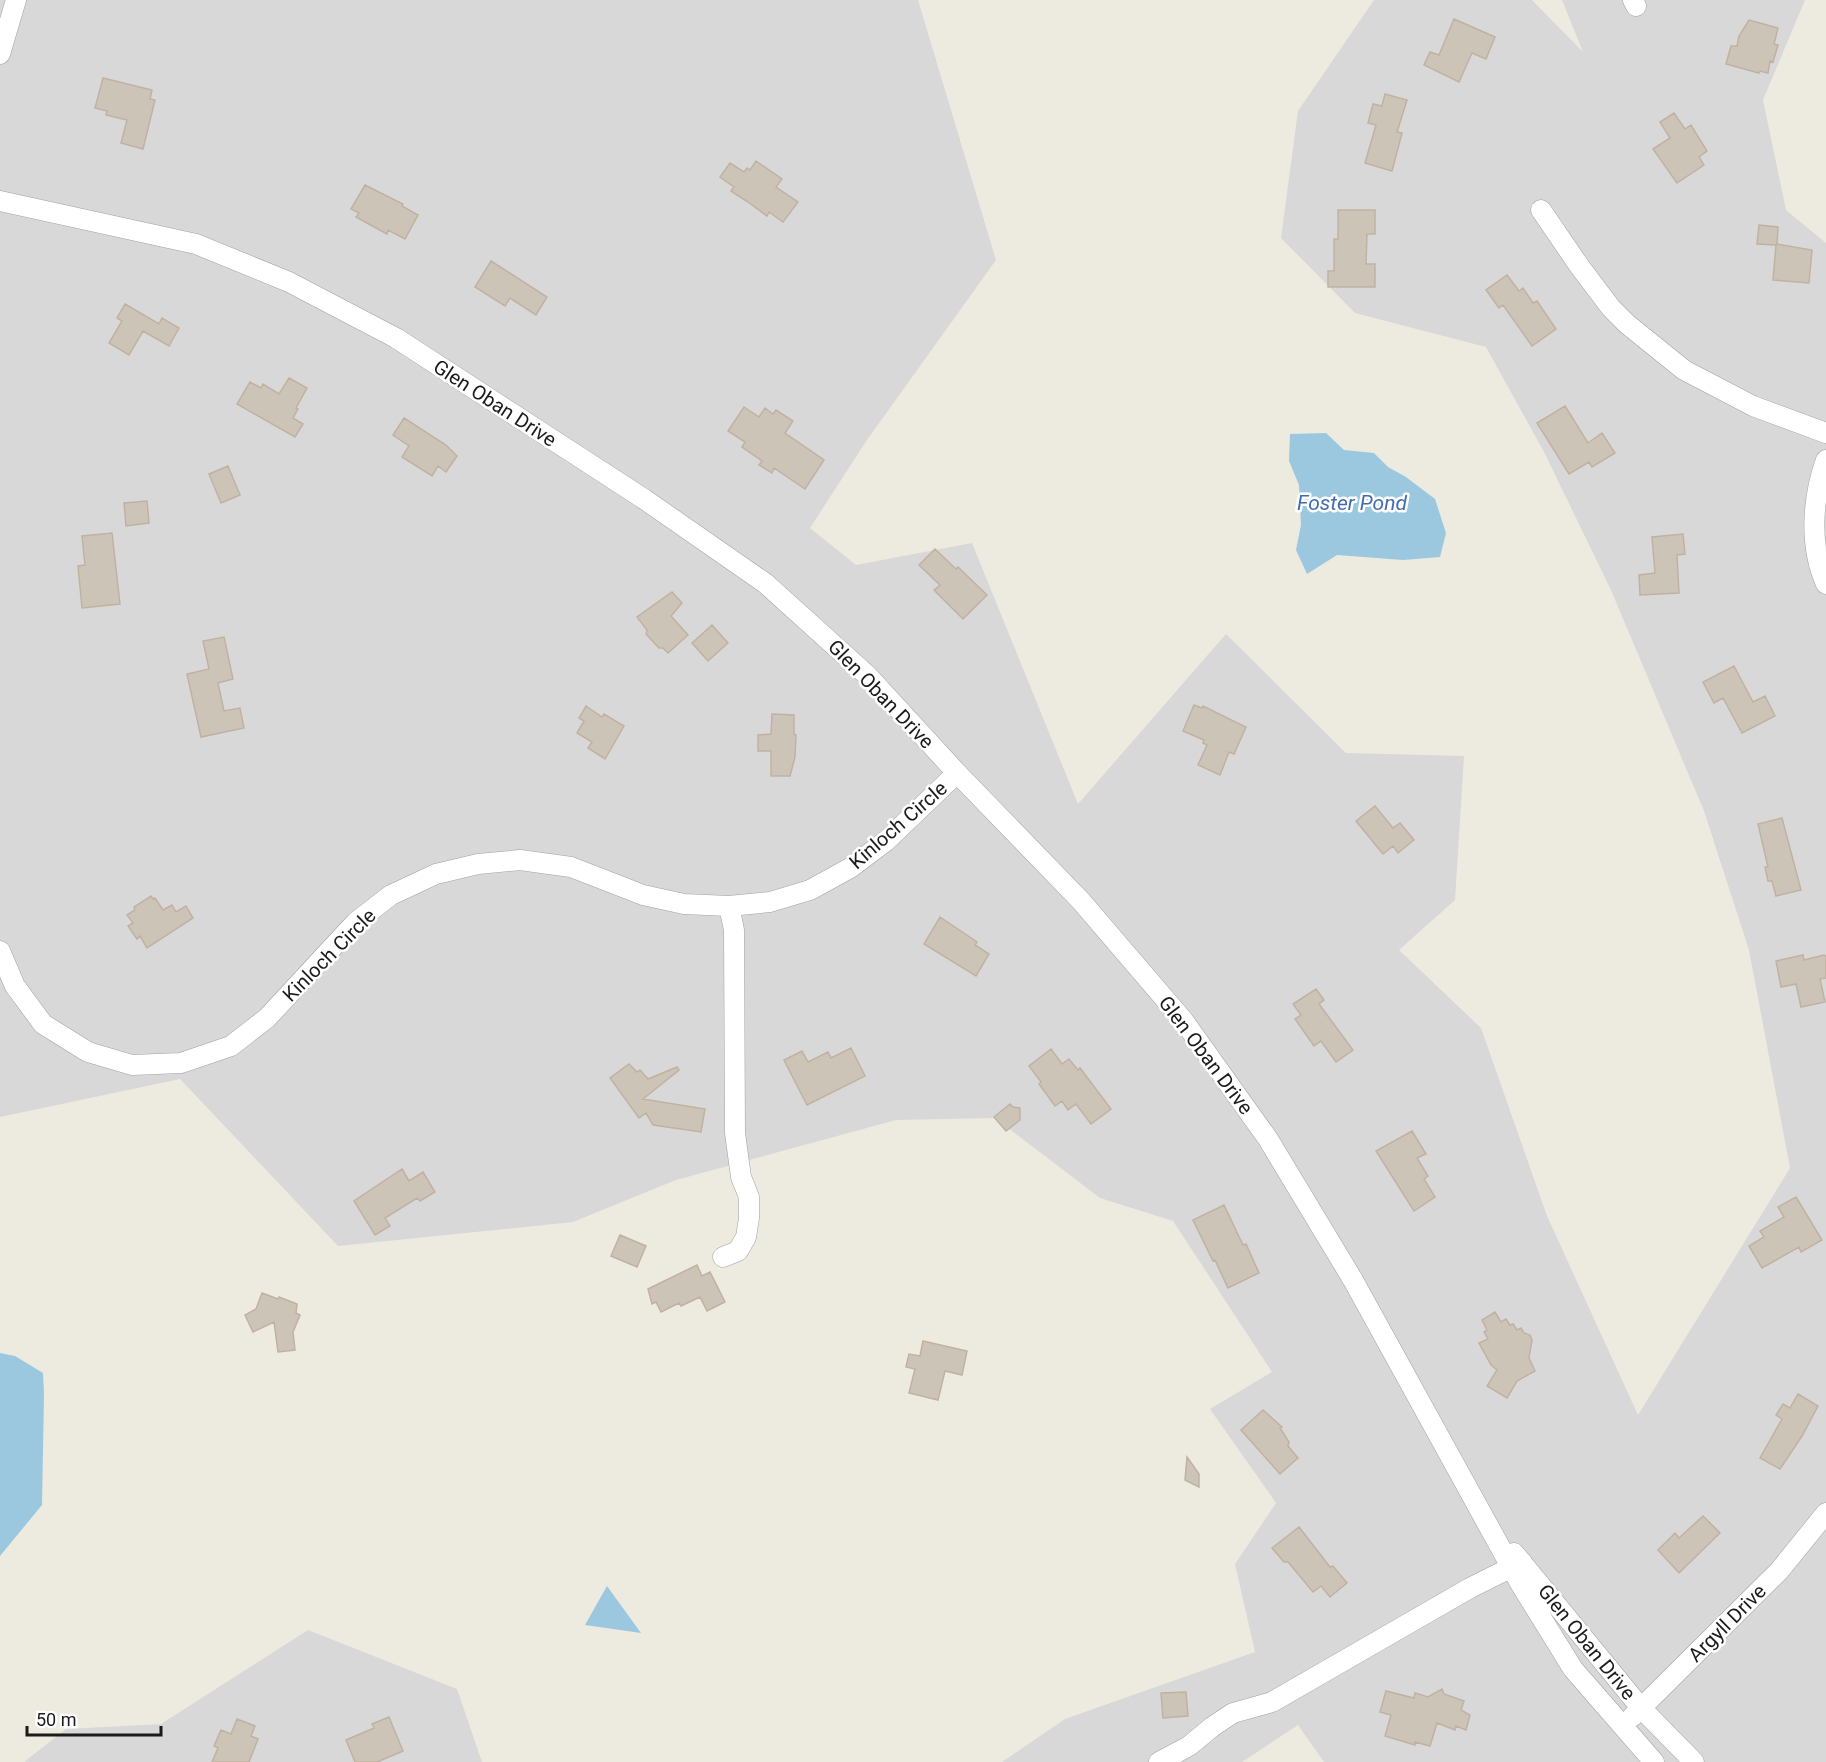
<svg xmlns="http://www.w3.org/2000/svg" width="1826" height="1762" font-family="Roboto,sans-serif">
	<rect width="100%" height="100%" fill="#edeadf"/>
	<path fill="#d9d8d8" d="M0,0H918L996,260L867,440L810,528L856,565L972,543L1078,804L1226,634L1346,753L1464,756L1455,900L1399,950L1481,1028L1547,1216L1638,1415L1790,1168L1749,950L1704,811L1611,590L1544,452L1486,347L1355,313L1281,238L1298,111L1374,0H1532L1583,52L1562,0H1805L1763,100L1786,210L1826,243V1762H1324L1298,1725L1242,1762H1002L1065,1719L1255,1652L1235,1564L1276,1503L1210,1409L1272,1372L1173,1221L1100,1198L995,1118L896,1120L676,1180L573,1222L338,1246L180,1079L0,1117Z
		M308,1630L457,1689L482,1762H24L66,1729L161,1724Z"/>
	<path fill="#9bc8df" d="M1326,433L1344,450L1374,453L1388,467L1406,477L1435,499L1446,533L1440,557L1403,560L1337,555L1307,574L1296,550L1301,525L1299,485L1289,461L1290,434Z
		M0,1353L15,1356L43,1373L44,1394L42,1505L0,1556Z
		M607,1586L641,1633L585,1625Z"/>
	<path fill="#cdc4b8" stroke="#c0b2a1" stroke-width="1.5" d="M1454,19L1495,37L1486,59L1472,53L1459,82L1424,65L1430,52L1439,55Z
		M1749,20L1778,28L1774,44L1778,45L1773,62L1770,61L1768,73L1760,71L1759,73L1726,64L1731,46H1737L1739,36Z
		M103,78L152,90L150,99L155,100L143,149L121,143L127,120L106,115L107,111L95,108Z
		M1385,94L1407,100L1397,132L1402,133L1392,171L1365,163L1376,125L1368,123L1373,104L1382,106Z
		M1674,113L1685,129L1691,125L1707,151L1699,157L1704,165L1677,183L1653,149L1670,138L1660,122Z
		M756,161L782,179L776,187L798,202L783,222L769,212L767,216L748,202L731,191L734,187L720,177L730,163L744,172L747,168L750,170Z
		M365,185L403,204L402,206L418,215L405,239L388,230L387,234L356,217L359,213L351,209Z
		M1338,210H1375V234H1367L1366,264H1375V287H1328V271H1334V239H1338Z
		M1759,225L1778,227L1777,244L1812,250L1809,283L1773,280L1776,245L1757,244Z
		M491,261L547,297L536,315L510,298L505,306L475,287Z
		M1507,275L1519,291L1523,288L1533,303L1537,301L1556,329L1532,346L1503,305L1499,308L1486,290Z
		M125,304L159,324L162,318L179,328L169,346L143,331L129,355L109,343L122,321L117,318Z
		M289,378L307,388L296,408L298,409L293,418L303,424L295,437L237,404L250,382L261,388L263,384L279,394Z
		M1565,406L1588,443L1602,433L1615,453L1592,467L1589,462L1569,474L1537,423Z
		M744,407L759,417L765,408L773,414L776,410L793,421L785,433L824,460L805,489L774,468L772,473L759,465L762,461L742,447L745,442L728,431Z
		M404,418L446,445L457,456L446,472L438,466L432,476L402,457L409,446L393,435Z
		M228,466L240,495L221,503L209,474Z
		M147,501L149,523L126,526L124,503Z
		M112,533L120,604L82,608L78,566L85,565L82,536Z
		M1683,534L1685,554L1677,555L1679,593L1640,595L1639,575L1655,573L1652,537Z
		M935,549L956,569L958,567L987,595L963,619L934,590L940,585L919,565Z
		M672,592L682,603L671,616L688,635L668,653L663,648H659L646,634L647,630L637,617Z
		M712,625L728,643L708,661L692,643Z
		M224,637L233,679L218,683L224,711L240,708L244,728L201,737L187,674L209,669L203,641Z
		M1734,666L1753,702L1765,696L1775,716L1742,733L1723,698L1714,703L1703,682Z
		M1194,705L1202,708L1203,706L1246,727L1234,754L1229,752L1220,775L1198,765L1207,745L1203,743L1204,740L1183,731Z
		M586,706L602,717L604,714L624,726L605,759L588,748L592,742L577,733L584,721L579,718Z
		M772,714L794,715V734L796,735L795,757L790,776H771V751H758V735L771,734Z
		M1375,806L1393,828L1400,823L1414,840L1398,853L1393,846L1383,854L1356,821Z
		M1782,818L1801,890L1776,896L1772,881H1768L1765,867H1768L1758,824Z
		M151,896L153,899L155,898L163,910L172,905L176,912L186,906L193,918L147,948L140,936L137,939L128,926L133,923L127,915L135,910L134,907Z
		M940,917L977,942L975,945L989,954L976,976L924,944Z
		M1803,955L1804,960L1824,955L1826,956V978L1820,979L1825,1002L1801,1007L1796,984L1781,987L1776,961Z
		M1316,989L1324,1000L1319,1004L1353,1050L1336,1062L1321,1041L1314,1046L1295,1019L1301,1015L1293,1004Z
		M851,1048L865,1076L807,1105L784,1060L802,1051L808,1062L828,1052L831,1058Z
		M1051,1049L1062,1064L1069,1059L1078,1070L1080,1068L1111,1109L1091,1124L1076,1104L1068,1110L1062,1101L1055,1106L1039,1084L1041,1082L1029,1066Z
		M629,1064L637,1072L640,1070L648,1079L677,1067L679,1070L643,1099L705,1109L701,1132L653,1125L646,1113L639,1118L610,1078Z
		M1010,1104L1013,1107L1020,1108V1120L1006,1131L994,1117Z
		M1412,1131L1426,1154L1417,1158L1428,1176L1424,1179L1435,1197L1414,1211L1376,1151Z
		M402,1169L409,1181L423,1172L435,1192L420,1201L417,1198L385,1218L390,1226L375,1235L354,1201Z
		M1796,1197L1822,1240L1801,1252L1799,1247L1762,1268L1749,1246L1764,1237L1760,1231L1784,1217L1778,1207Z
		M1224,1205L1243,1245L1246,1244L1259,1273L1228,1288L1215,1260L1213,1261L1193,1220Z
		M620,1235L646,1246L637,1267L611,1256Z
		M697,1265L702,1276L710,1272L725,1302L707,1311L700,1297L681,1306L679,1303L661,1312L656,1302L652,1304L648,1289Z
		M262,1293L278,1299L279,1297L297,1304L296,1313L300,1315L293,1332L295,1350L278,1352L274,1322L253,1332L245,1315L256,1309Z
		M1495,1312L1501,1322L1506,1319L1510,1325L1513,1324L1517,1330L1521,1328L1524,1333L1530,1335L1532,1340L1529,1358L1535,1371L1517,1381L1507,1398L1487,1386L1497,1370L1491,1365L1479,1343L1488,1339L1484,1332L1487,1330L1482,1320Z
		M923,1341L967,1351L962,1375L945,1371L938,1400L909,1393L915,1369L906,1367L909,1354L920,1356Z
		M1798,1394L1818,1406L1802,1436L1780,1469L1760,1458L1782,1419L1776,1415L1783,1404L1790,1408Z
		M1263,1410L1282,1427L1280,1428L1289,1442L1288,1446L1298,1458L1280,1474L1241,1430Z
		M1187,1457L1199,1474V1487L1185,1480Z
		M1703,1516L1720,1533L1679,1573L1658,1550L1675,1533L1679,1538Z
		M1299,1527L1330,1567L1333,1566L1347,1583L1330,1597L1321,1586L1313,1592L1288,1562H1284L1272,1548Z
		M1442,1689L1444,1694L1464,1701L1461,1710L1470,1715L1466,1730L1456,1726L1455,1730L1437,1723L1430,1746L1415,1742V1745L1385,1736L1391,1715L1380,1712L1386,1691L1414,1698L1415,1693L1428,1697Z
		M1186,1692L1188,1716L1163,1718L1161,1693Z
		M389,1717L403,1751L377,1762H355L346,1740L374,1728L372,1724Z
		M237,1719L255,1726L251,1736L258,1739L249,1762H212L218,1748L214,1746L221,1730L231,1734Z"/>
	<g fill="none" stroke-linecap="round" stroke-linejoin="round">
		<g stroke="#a2a2a2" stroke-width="21">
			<path id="minor" d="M1633,0L1636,6
				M0,54L16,0
				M0,201L196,244L289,282L396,338L644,499L765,583L868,676L957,773L1081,901L1183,1020L1268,1139L1353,1280L1521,1585L1573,1669L1654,1762
				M1541,210L1580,267L1611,308L1627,324L1684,370L1753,406L1826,433
				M1826,460C1812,499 1809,546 1826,584
				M0,951L15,986L43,1024L88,1052L132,1065L181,1063L231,1046L267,1018L356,922L391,895L436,874L478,864L520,860L571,867L643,895L684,904L729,906L770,902L810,890L850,868L886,841L957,773
				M723,1257L738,1251L746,1237L749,1218V1197L741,1177L735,1133L734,930L729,906
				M1514,1553L1641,1708L1694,1762
				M1632,1717L1779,1571L1826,1513
				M1159,1762L1189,1746L1212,1727L1233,1713L1272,1702L1470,1588L1522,1562"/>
		</g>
		<use href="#minor" stroke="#fff" stroke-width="20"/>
	</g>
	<g text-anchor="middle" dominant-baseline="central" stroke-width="5" stroke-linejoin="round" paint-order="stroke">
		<g font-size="20" fill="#1b1b1b" stroke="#fff">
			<text transform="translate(495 403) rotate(33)">Glen Oban Drive</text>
			<text transform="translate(881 694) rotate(46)">Glen Oban Drive</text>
			<text transform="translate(898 825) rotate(-41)">Kinloch Circle</text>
			<text transform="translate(329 955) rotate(-45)">Kinloch Circle</text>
			<text transform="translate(1206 1055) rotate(53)">Glen Oban Drive</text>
			<text transform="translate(1727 1623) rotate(-45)">Argyll Drive</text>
			<text transform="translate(1587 1642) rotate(51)">Glen Oban Drive</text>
		</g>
		<g font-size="21" font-style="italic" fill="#426bb0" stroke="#fff">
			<text x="1352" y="503">Foster Pond</text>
		</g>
	</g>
	<path d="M27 1726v9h134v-9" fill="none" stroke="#1b1b1b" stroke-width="3"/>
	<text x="36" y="1726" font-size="18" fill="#1b1b1b" stroke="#ffffff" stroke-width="4.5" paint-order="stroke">50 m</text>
</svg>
